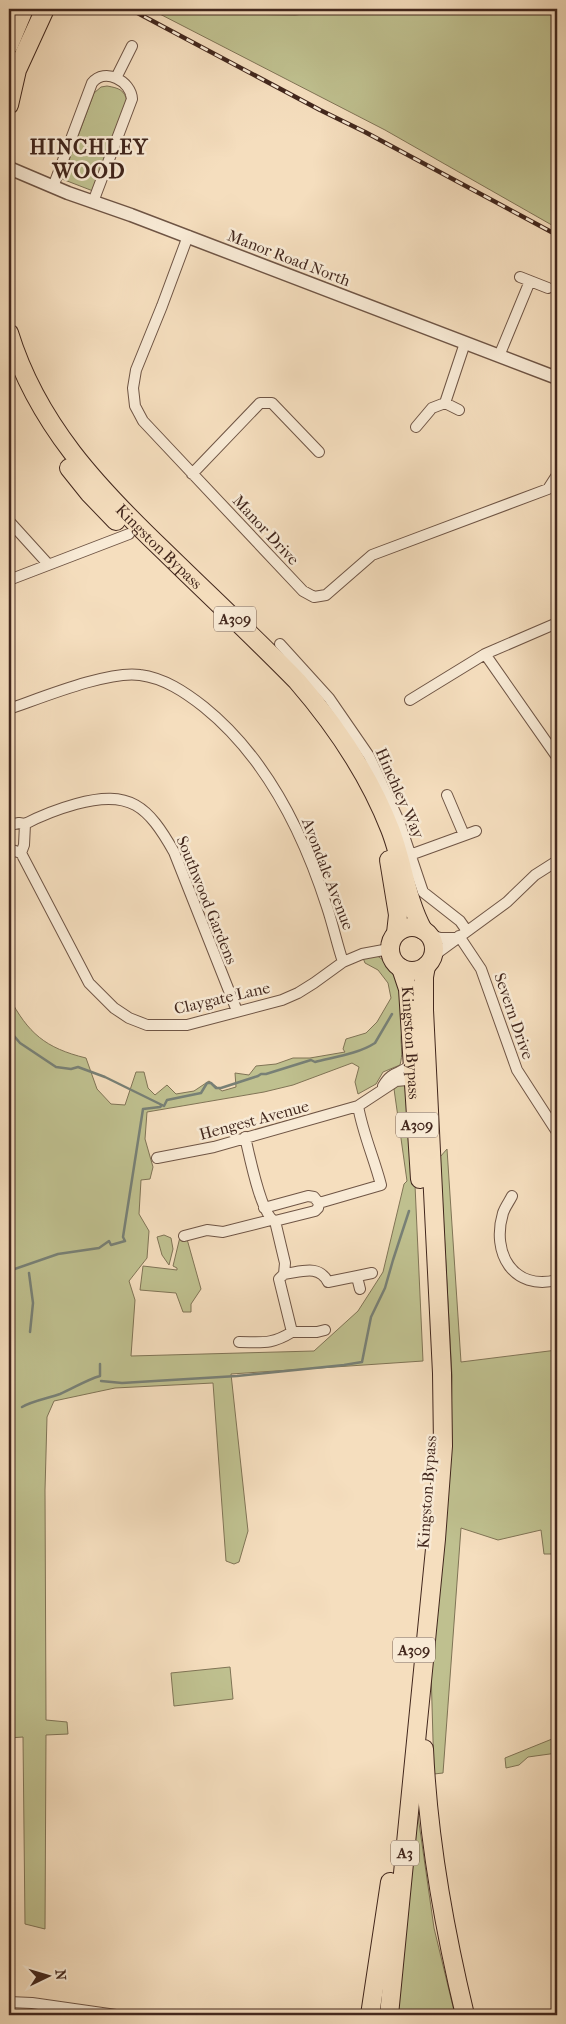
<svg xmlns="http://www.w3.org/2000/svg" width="566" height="2024" font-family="'IM FELL French Canon',serif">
	<rect width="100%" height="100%" fill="#f5debe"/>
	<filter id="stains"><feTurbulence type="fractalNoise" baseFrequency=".004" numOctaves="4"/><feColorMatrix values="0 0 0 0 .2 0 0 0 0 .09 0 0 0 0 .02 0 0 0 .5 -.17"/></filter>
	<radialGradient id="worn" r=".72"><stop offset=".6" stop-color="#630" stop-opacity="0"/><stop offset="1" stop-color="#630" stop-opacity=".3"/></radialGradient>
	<path fill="#bfc08f" stroke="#807456" d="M153,9H203L236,14L295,15L352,9H557V228L385,130L152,10Z
		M107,86C119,88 125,90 127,102L93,191L62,179L94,93L101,87Z
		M374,954C400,968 405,995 404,1022C404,1027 401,1032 401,1037C401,1048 403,1054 400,1065L383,1072L376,1084L358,1094L355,1082L359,1067L352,1063L293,1085L264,1092L147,1112L145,1139L153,1167L150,1179L141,1180L139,1214L149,1231L147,1258L129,1281L135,1300L131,1356L314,1351L358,1311L383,1272L404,1184L407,1181L394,1089L399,1085H405L409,1091L415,1185L423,1361L231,1374L248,1531L239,1562L234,1564L226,1561L213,1383L115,1388L54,1401L47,1417L45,1490L46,1720L67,1722L68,1734L46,1735L45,1929L25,1924L23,1737L9,1738V997C28,1033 45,1048 86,1058L97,1089L111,1104L125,1105L136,1072H144L148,1088L155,1095L167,1085L176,1094L194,1091L209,1081L222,1091L236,1087L235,1073L249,1075L256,1066L276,1064L293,1058H310L345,1052L343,1049L346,1039L366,1033L377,1022L391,998L388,983L378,970L365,963L363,958Z
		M447,1149L461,1362L557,1350V1554H544L541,1530L498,1540L461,1528L443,1773L434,1774L431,1670L450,1473L452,1376L440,1157Z
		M164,1235L171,1238L173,1249L169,1265L162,1255L157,1237Z
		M180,1237L187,1239L201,1289L191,1304V1312H183L176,1293L140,1290L143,1266L177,1270V1268L173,1266Z
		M230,1667L233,1699L174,1706L171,1673Z
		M557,1737V1753L528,1757L519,1765L506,1768L505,1758Z
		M418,1816L434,1928L455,2015H395L414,1819Z"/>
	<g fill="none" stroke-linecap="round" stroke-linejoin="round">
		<path stroke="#788076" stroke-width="2.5" d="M9,1030L20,1043L56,1067L71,1069L78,1067L105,1077L164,1106L167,1100L201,1093L207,1083H211L216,1088H221L258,1076L261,1074H266L311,1060L315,1062C334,1057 358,1054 375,1043L392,1014
			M9,1271L58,1254L99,1248L109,1241L111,1245L125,1241L123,1237L143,1109L160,1107L162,1105
			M29,1273L33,1303L30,1332
			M101,1381L122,1383L237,1376L344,1365L362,1362L371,1317L385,1288L393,1260L409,1211
			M22,1407C32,1401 49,1398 60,1394C74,1388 86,1380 100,1376V1364"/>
		<g stroke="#6f5545" stroke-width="12">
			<path id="minor" d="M116,78L132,46
				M53,187L92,83C105,67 131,81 132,99L93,202
				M188,236L162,306L136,370L133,388L135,406L143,421L303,591L314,597L326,595L372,555L548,489L557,475
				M520,277L548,288
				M499,356L530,281
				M445,403L465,343
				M416,427L432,408L445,403L459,410
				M192,474L260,403H272L319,452
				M9,521L48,564
				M9,580L129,534
				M280,644L329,698L369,756L399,821L423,892L460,921L467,931
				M485,654L557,757
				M410,700L485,654L557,623
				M9,709C41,698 109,670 140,675C164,678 185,692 204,707C266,757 303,832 327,907C333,925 337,944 343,962
				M447,795L464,835
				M25,824C42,815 58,809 76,804C130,789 148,806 174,852L237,1011
				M9,825L19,823L25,824L24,845L21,853L9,849
				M21,853L89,983L114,1008L129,1018L147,1025H187L282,1000L298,993L314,983L343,962L362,954L389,949
				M410,855L476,831
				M428,934L440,938H456
				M459,936L481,969L517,1070L557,1132
				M432,957L507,902L535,875L557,861
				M383,1086C393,1069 400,1076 411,1064
				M245,1137C249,1153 261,1216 275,1221L285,1263L284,1274C301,1272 319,1264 328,1282L372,1273
				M157,1158L214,1147L358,1106
				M512,1196C509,1202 505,1207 503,1213C491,1253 513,1291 557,1280
				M264,1208L308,1196L314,1197L319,1203L381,1185C374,1158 363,1134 358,1106L396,1081L418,1079
				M275,1221L315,1211L318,1208L319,1203
				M184,1236L207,1230L223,1232L271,1220
				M284,1274L279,1279L292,1332H317L325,1330
				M357,1277L360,1289
				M239,1342C262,1342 271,1345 292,1332
				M9,2002L32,2003L116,2015"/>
		</g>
		<g stroke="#6f5545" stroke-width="15">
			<path id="tertiary" d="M9,168L68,193L131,215L557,378"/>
		</g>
		<g stroke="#42271d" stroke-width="20">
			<g id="trunk">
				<path d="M9,45L24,9"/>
				<path d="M9,105L17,70L45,9"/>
				<path id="s1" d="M9,333C37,424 98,488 165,552C209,595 254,637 297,681C336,726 368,773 390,829C403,862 406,899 423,930"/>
				<path d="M69,468L89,493L116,521"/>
				<path d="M389,860L398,915L396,933"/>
				<circle cx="412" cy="949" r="22"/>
				<path id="s2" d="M401,968L408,989L420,1179"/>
				<path d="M424,1749C428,1839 444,1928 465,2015"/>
				<path d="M370,2015L390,1882"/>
				<path d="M389,2015L436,1539L443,1446L442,1373L424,1010V977L426,966"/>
			</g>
		</g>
		<use href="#minor" stroke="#f8ead5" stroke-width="10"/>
		<use href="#tertiary" stroke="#f8ead5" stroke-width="12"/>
		<use href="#trunk" stroke="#f5debe" stroke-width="18"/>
		<g stroke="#42271d" stroke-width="4.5">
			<path id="rail" d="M130,9L320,110L365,132L557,235"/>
		</g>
		<use href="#rail" stroke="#f8ead5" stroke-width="2.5" stroke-dasharray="8" stroke-linecap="butt"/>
	</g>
	<g text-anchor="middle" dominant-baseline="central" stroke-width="5" stroke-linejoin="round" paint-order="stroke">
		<g fill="#f8ead5" stroke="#796254" stroke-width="1">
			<rect x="214" y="606.5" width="42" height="25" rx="4"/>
			<rect x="396" y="1112.5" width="42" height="25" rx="4"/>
			<rect x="393" y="1637.5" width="42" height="25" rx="4"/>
			<rect x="391" y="1840.5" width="28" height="25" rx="4"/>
		</g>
		<g font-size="15" font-weight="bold" fill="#42271d">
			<text x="235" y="619">A309</text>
			<text x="417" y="1125">A309</text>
			<text x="414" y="1650">A309</text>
			<text x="405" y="1853">A3</text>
		</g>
		<g font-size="16" fill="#42271d" stroke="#f8ead5">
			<text transform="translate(289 258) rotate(21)">Manor Road North</text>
			<text transform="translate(266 530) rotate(47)">Manor Drive</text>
			<text stroke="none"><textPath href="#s1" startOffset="264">Kingston Bypass</textPath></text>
			<text transform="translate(400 793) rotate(66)">Hinchley Way</text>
			<text transform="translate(328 874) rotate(69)">Avondale Avenue</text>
			<text transform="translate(207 900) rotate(68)">Southwood Gardens</text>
			<text transform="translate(222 998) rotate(-13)">Claygate Lane</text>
			<text transform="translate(514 1016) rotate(71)">Severn Drive</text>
			<text stroke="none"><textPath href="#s2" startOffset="76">Kingston Bypass</textPath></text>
			<text transform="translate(254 1120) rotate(-15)">Hengest Avenue</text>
			<text transform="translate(427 1492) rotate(-86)">Kingston Bypass</text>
		</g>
		<g font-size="21" font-weight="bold" letter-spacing="1" fill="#42271d" stroke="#f8ead5">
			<text x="89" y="147">HINCHLEY<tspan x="89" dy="24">WOOD</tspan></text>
		</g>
	</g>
	<rect width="566" height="2024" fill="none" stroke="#f5debe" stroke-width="30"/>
	<rect x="10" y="10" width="546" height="2004" fill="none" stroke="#42271d" stroke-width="2.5"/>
	<rect x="15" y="15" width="536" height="1994" fill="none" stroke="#42271d"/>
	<g transform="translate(48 1976) rotate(85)" stroke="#f8ead5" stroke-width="4" paint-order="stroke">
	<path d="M0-4L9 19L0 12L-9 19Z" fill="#42271d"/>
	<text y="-8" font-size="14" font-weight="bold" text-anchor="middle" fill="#42271d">N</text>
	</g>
	<rect width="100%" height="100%" filter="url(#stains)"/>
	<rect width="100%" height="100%" fill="url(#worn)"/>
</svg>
